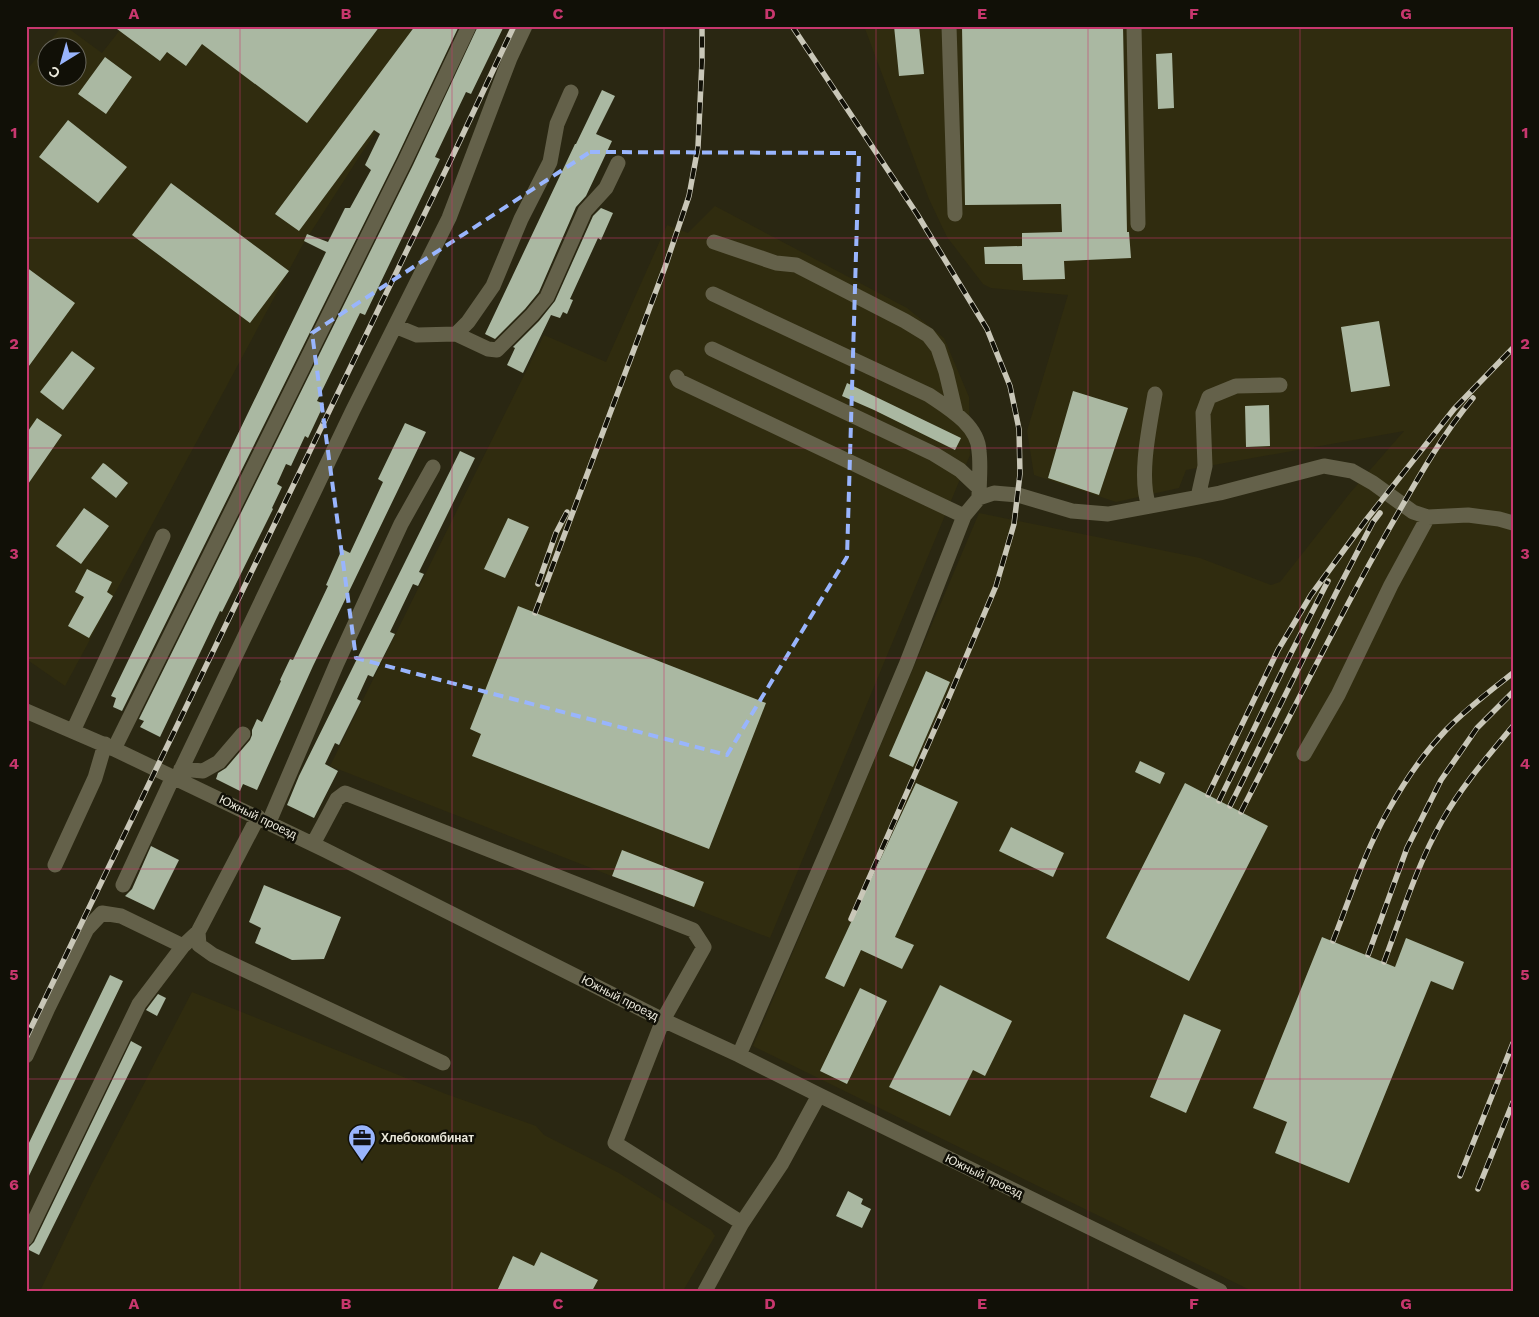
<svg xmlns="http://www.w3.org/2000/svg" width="1539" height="1317" font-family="'Work Sans',sans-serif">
	<rect width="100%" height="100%" fill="#2a2712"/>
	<path fill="#302c0f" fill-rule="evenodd" d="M62,26H65L102,53L123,26H440L417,73L361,154L302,246L65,686L26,659V71ZM48,48H78V78H48Z
		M864,26H1513V1291H1252L753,1046L979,513L1200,558L1271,585L1280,582L1350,493L1404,431L1186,470L1179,488L1116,502L1034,475L1027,431L1068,295L991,288L983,284L947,237L929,199Z
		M715,206L907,308L944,338L969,397L970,455L770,938L330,766L544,335L606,362L667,225L688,233Z
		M192,992L446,1094L536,1126L544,1135L619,1173L711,1230L715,1236L683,1291H40L91,1185Z"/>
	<path fill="#aab8a2" d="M113,26H380L307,123L202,44L186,66L167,52L160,61Z
		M415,26H459L397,157L122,711L113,707L116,698L111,696L326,252L304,241L307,234L328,242L345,208H350L371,170L365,165L380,134L374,130L299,231L275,214Z
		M478,26H504L471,94L466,92L435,157L440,159L365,315L360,313L317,401L324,404L308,438L305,436L291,466L286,464L277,484L282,487L272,508L273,509L222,612L220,611L160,737L140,727L144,721L139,719L413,165Z
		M894,26H919L924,74L899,76Z
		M962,26H1123L1127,232H1129L1131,258L1064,261L1065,279L1023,280L1022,264H985L984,247L1022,246V233L1062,232L1061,204L965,205Z
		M1172,53L1174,108L1158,109L1156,54Z
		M105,57L132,77L106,114L78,94Z
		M602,90L615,96L596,134L612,141L586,196L576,207L539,292L525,309L495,339L485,334L575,144H576Z
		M68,120L127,167L98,203L39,157Z
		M171,183L289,271L250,323L132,235Z
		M601,208L613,213L601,240L598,238L570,299L573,300L567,314L563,312L560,318L551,315L523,373L507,365L515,348L513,347L539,321L555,301L593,216Z
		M26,267L75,303L26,370Z
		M1379,321L1390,386L1351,392L1341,327Z
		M72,351L95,368L63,410L40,392Z
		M847,383L961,438L955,450L874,410L842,396Z
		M1073,391L1128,408L1099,495L1048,478Z
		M1269,405L1270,446L1246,447L1245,406Z
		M37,418L62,435L26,487V434Z
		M405,423L426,432L313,666L257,790L243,784L240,791L216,779L218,773L226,768L250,740L252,735V730L257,719L262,722L281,681L280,680L290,659L293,660L328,586L326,585L342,549L350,553L383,482L378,479Z
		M460,451L475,458L419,572L424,574L418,586L413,584L390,632L395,634L373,677L368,675L357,699L361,701L339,745L335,743L325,764L338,771L314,818L287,805L299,776Z
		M103,463L105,464L128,483L116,498L91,478Z
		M84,508L109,526L81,564L56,546Z
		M508,518L529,527L505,578L484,569Z
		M87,569L112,582L107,592L113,596L89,638L68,626L84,597L75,592Z
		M518,606L766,703L709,849L472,756L481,734L470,729Z
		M926,671L950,682L913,767L889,756Z
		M1140,761L1165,773L1160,784L1135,772Z
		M916,783L958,802L895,937L914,945L902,969L861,950L844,987L825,978Z
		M1185,783L1268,826L1189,981L1106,938Z
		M1011,827L1064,853L1053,877L999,851Z
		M151,846L179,860L154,910L125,896L132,889Z
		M622,850L704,882L694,907L612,876Z
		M264,885L341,917L324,959L292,960L255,943L261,928L249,922Z
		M1322,937L1395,967L1406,938L1464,962L1453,990L1431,981L1349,1183L1275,1153L1287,1122L1253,1108Z
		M110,975L123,981L26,1182V1149Z
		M940,985L1012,1021L985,1076L973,1070L950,1116L889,1087Z
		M860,988L887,1001L847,1084L820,1071Z
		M158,994L166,998L157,1016L146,1010Z
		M1184,1014L1221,1030L1186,1113L1150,1097Z
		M131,1041L142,1047L39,1255L27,1249L34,1242Z
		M848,1191L863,1199L861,1204L871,1209L862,1228L836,1216Z
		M541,1252L598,1280L592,1291H497L513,1256L534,1266Z"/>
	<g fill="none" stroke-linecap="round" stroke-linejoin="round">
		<path stroke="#64614a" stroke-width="15" d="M949,26L955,214
			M1134,26L1138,224
			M714,242L776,263L796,265L905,321L928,335L938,348L946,372L956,414
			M713,294L929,395C948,408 978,425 979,451C981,466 979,482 979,498
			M395,326L417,335L456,334L468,322L493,286L521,219L550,162L557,124L571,92
			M456,334L488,349L497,350L532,315L547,297L585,211L606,188L618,163
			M712,349L934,454L960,470L979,488
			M677,377L679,381L964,516
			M1198,497L1205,466L1203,413L1209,397L1236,386L1280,385
			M1149,506C1138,477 1150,424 1155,394
			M26,711L114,749L325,850L663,1020L739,1055L819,1095L1220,1291
			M73,731L163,536
			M114,749L405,161L469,26
			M1304,754L1338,695L1391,585L1428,517
			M181,769L203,771L219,762L243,734
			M177,778L353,410L449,218L510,58L525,26
			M258,817L198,932L199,945L213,955L443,1063
			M269,822L337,663L401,524L433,467
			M313,844L337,799L345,793L693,930L704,947L663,1020L615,1143L742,1223
			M55,865L95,778L105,744
			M123,885L173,777
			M739,1055L839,824L906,665L964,516L979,498L994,493L1018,495L1072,511L1108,514L1220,493L1324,466L1352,471L1373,483L1413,512L1428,517L1468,515L1499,519L1513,523
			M26,1056L48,1008L87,929L102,913L121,916L183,946
			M26,1238L139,1004L183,946L198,932
			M705,1291L742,1223L782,1163L819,1095"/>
		<g stroke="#c9c7b8" stroke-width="5.5">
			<path id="rail" d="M792,26L917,214L987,329L1010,386L1019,429L1020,474L1014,524L996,586L949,697L851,919
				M538,584L556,533L567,512
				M535,613L665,267L689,196L698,147L702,61V26
				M1208,795L1278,650L1311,595L1366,520L1454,409L1513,348
				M1219,801L1290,655L1328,581
				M1230,806L1336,593L1373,522L1380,513
				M1241,812C1288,720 1334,626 1385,536C1412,489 1438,440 1473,398
				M1333,941C1350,898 1365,851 1388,811C1404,782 1423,754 1446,730C1466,709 1490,691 1513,673
				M1368,955L1407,848L1441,780L1477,728L1513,692
				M1384,962C1402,914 1417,865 1442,821C1461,787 1488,756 1513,726
				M26,1038L455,151L514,26
				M1460,1176L1513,1043
				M1478,1189L1513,1102"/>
		</g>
		<use href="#rail" stroke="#111007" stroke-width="4" stroke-dasharray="11" stroke-linecap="butt"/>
	</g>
	<path fill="none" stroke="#99b5fd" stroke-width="4" stroke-dasharray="10 6" stroke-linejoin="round" d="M590,152L859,153L847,557L727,755L356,658L312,333Z"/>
	<path fill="none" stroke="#c8376e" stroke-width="1" stroke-opacity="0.55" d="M240,26V1291M452,26V1291M664,26V1291M876,26V1291M1088,26V1291M1300,26V1291M26,238H1513M26,448H1513M26,658H1513M26,869H1513M26,1079H1513"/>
	<defs>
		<g id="office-pin" transform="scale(1.4375)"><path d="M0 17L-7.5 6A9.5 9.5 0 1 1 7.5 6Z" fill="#99b5fd" stroke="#111007"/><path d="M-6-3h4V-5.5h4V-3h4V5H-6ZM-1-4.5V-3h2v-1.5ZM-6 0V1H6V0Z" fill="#111"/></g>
	</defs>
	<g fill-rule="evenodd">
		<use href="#office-pin" x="362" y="1138"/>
	</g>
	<g text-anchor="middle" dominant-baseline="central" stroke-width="5" stroke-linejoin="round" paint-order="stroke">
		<g font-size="12" fill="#eae8db" stroke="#111007">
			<text transform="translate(258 817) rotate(26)">Южный проезд</text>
			<text transform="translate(620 998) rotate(27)">Южный проезд</text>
			<text transform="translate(984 1176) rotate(26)">Южный проезд</text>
		</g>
		<g font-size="12" font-weight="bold" fill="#eae8db" stroke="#111007" text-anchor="start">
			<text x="381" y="1138">Хлебокомбинат</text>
		</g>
	</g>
	<rect width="1539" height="1317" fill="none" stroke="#111007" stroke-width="55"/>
	<g transform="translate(62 62) rotate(217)"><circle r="24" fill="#111007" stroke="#68665c"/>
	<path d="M0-4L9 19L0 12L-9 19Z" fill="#99b5fd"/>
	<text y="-8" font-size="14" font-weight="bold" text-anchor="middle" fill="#eae8db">С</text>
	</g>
	<rect x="28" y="28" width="1484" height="1262" fill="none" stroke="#c8376e" stroke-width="2"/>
	<g font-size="16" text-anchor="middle" font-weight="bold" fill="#c8376e">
		<text x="134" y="19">A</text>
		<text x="346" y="19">B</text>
		<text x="558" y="19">C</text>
		<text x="770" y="19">D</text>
		<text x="982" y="19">E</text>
		<text x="1194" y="19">F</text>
		<text x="1406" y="19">G</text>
		<text x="14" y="138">1</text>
		<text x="1525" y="138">1</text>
		<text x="14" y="349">2</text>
		<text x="1525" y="349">2</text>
		<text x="14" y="559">3</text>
		<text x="1525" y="559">3</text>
		<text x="14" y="769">4</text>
		<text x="1525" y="769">4</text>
		<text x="14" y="980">5</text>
		<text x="1525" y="980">5</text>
		<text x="14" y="1190">6</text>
		<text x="1525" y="1190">6</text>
		<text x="134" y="1309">A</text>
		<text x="346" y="1309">B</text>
		<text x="558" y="1309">C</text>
		<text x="770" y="1309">D</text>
		<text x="982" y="1309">E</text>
		<text x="1194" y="1309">F</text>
		<text x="1406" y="1309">G</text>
	</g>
</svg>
